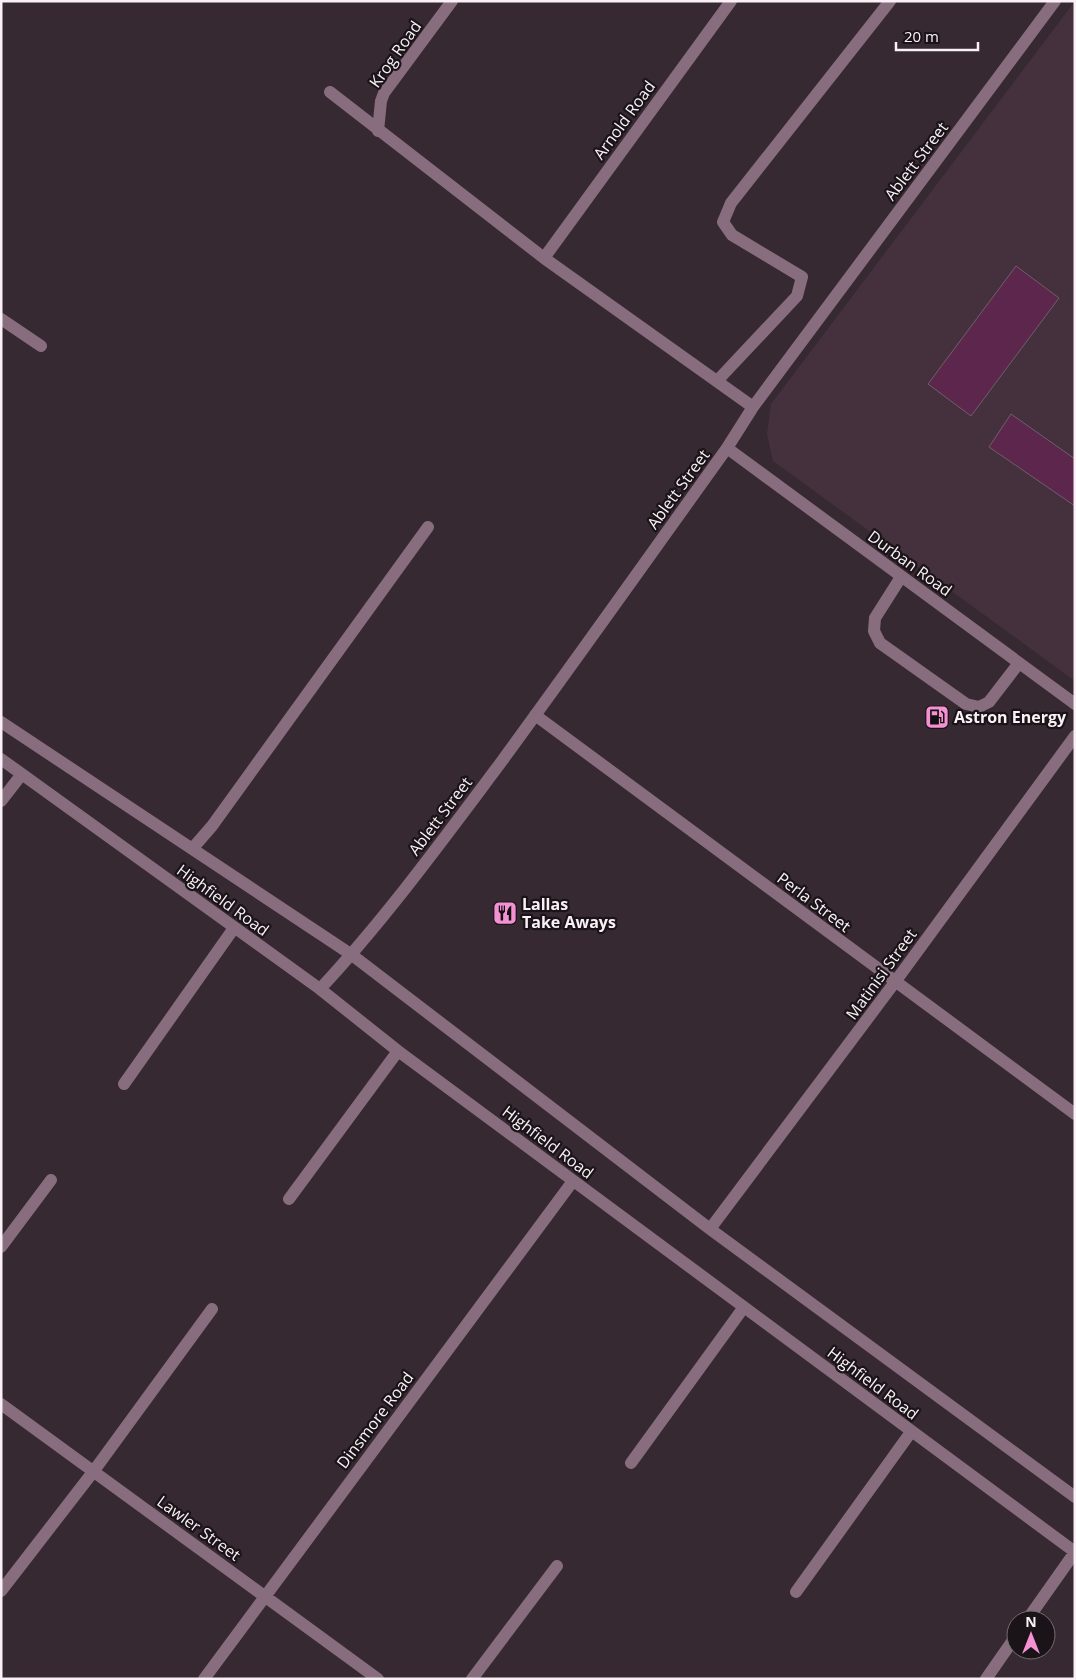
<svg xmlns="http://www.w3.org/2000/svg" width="1076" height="1680" font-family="'Open Sans',sans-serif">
	<rect width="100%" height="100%" fill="#362931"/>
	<path fill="#44313d" d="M1075,1V681L773,461L767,434L771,404Z"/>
	<path fill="#5d274d" stroke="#6e5f68" d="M1016,266L1059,298L971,416L928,384Z
		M1011,414L1075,459V506L989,447Z"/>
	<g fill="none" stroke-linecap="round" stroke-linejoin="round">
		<path stroke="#886d7e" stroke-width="12" d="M330,92L544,258L753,407
			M378,131L381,101L384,93L452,1
			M544,258L731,1
			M1,319L41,346
			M717,381L797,296L802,277L732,235L723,222L731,203L890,1
			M727,448L1075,704
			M901,577L875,618L874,631L880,643L966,704L979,707L989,702L1019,663
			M535,715L1075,1114
			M1,722L352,955L710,1229L1075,1497
			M1,759L320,989L398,1051L1075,1552
			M1,801L22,774
			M192,849L212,826L428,527
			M320,989C385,919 442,841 499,765C576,660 651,554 727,448L753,407L1055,1
			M124,1084L234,928
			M289,1199L398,1051
			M710,1229L895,982L1075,736
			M1,1247L51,1180
			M1,1404L378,1679
			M631,1463L744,1307
			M1,1591L93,1472L212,1309
			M796,1592L911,1432
			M1027,1620L1075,1552
			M204,1679L573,1181
			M472,1679L557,1566
			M986,1679L1016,1636"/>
	</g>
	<defs>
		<g id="fuel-square" transform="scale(1.25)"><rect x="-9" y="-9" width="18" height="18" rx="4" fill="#f491d3" stroke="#1a1418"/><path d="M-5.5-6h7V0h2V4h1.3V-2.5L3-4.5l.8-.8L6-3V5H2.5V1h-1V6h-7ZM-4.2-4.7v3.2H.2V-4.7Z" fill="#111"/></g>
		<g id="restaurant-square" transform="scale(1.25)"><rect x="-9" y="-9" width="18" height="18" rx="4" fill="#f491d3" stroke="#1a1418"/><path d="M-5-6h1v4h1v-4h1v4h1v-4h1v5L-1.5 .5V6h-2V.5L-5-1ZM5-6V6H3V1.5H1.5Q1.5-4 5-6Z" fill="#111"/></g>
	</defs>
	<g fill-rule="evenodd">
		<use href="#fuel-square" x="937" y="717"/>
		<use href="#restaurant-square" x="505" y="913"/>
	</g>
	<g text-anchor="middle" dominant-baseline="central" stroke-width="4.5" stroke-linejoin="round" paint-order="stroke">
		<g font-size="16" fill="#faf1f7" stroke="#1a1418">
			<text transform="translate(395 54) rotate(-55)">Krog Road</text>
			<text transform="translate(624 120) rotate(-54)">Arnold Road</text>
			<text transform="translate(916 161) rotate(-53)">Ablett Street</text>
			<text transform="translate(678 489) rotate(-54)">Ablett Street</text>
			<text transform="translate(910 563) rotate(36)">Durban Road</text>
			<text transform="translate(440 816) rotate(-53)">Ablett Street</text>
			<text transform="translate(223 900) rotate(36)">Highfield Road</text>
			<text transform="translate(814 902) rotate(37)">Perla Street</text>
			<text transform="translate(881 974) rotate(-54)">Matinisi Street</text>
			<text transform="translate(548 1142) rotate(37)">Highfield Road</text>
			<text transform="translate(873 1383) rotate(37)">Highfield Road</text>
			<text transform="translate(375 1420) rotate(-53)">Dinsmore Road</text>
			<text transform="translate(199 1528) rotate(36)">Lawler Street</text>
		</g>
		<g font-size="16" font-weight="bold" fill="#faf1f7" stroke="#1a1418" text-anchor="start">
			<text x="954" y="717">Astron Energy</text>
			<text x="522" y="904">Lallas<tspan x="522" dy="18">Take Aways</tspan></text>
		</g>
	</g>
	<rect width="1076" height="1680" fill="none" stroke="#faf1f7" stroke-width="5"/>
	<g transform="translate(1031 1635)"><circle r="24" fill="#1a1418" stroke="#746c71"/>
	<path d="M0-4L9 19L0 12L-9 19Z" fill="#f491d3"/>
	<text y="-8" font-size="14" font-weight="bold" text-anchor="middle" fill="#faf1f7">N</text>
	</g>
	<path d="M896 42v8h82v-8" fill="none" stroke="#faf1f7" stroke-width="2.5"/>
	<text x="904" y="42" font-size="15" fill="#faf1f7" stroke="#1a1418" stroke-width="4" paint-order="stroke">20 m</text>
</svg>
